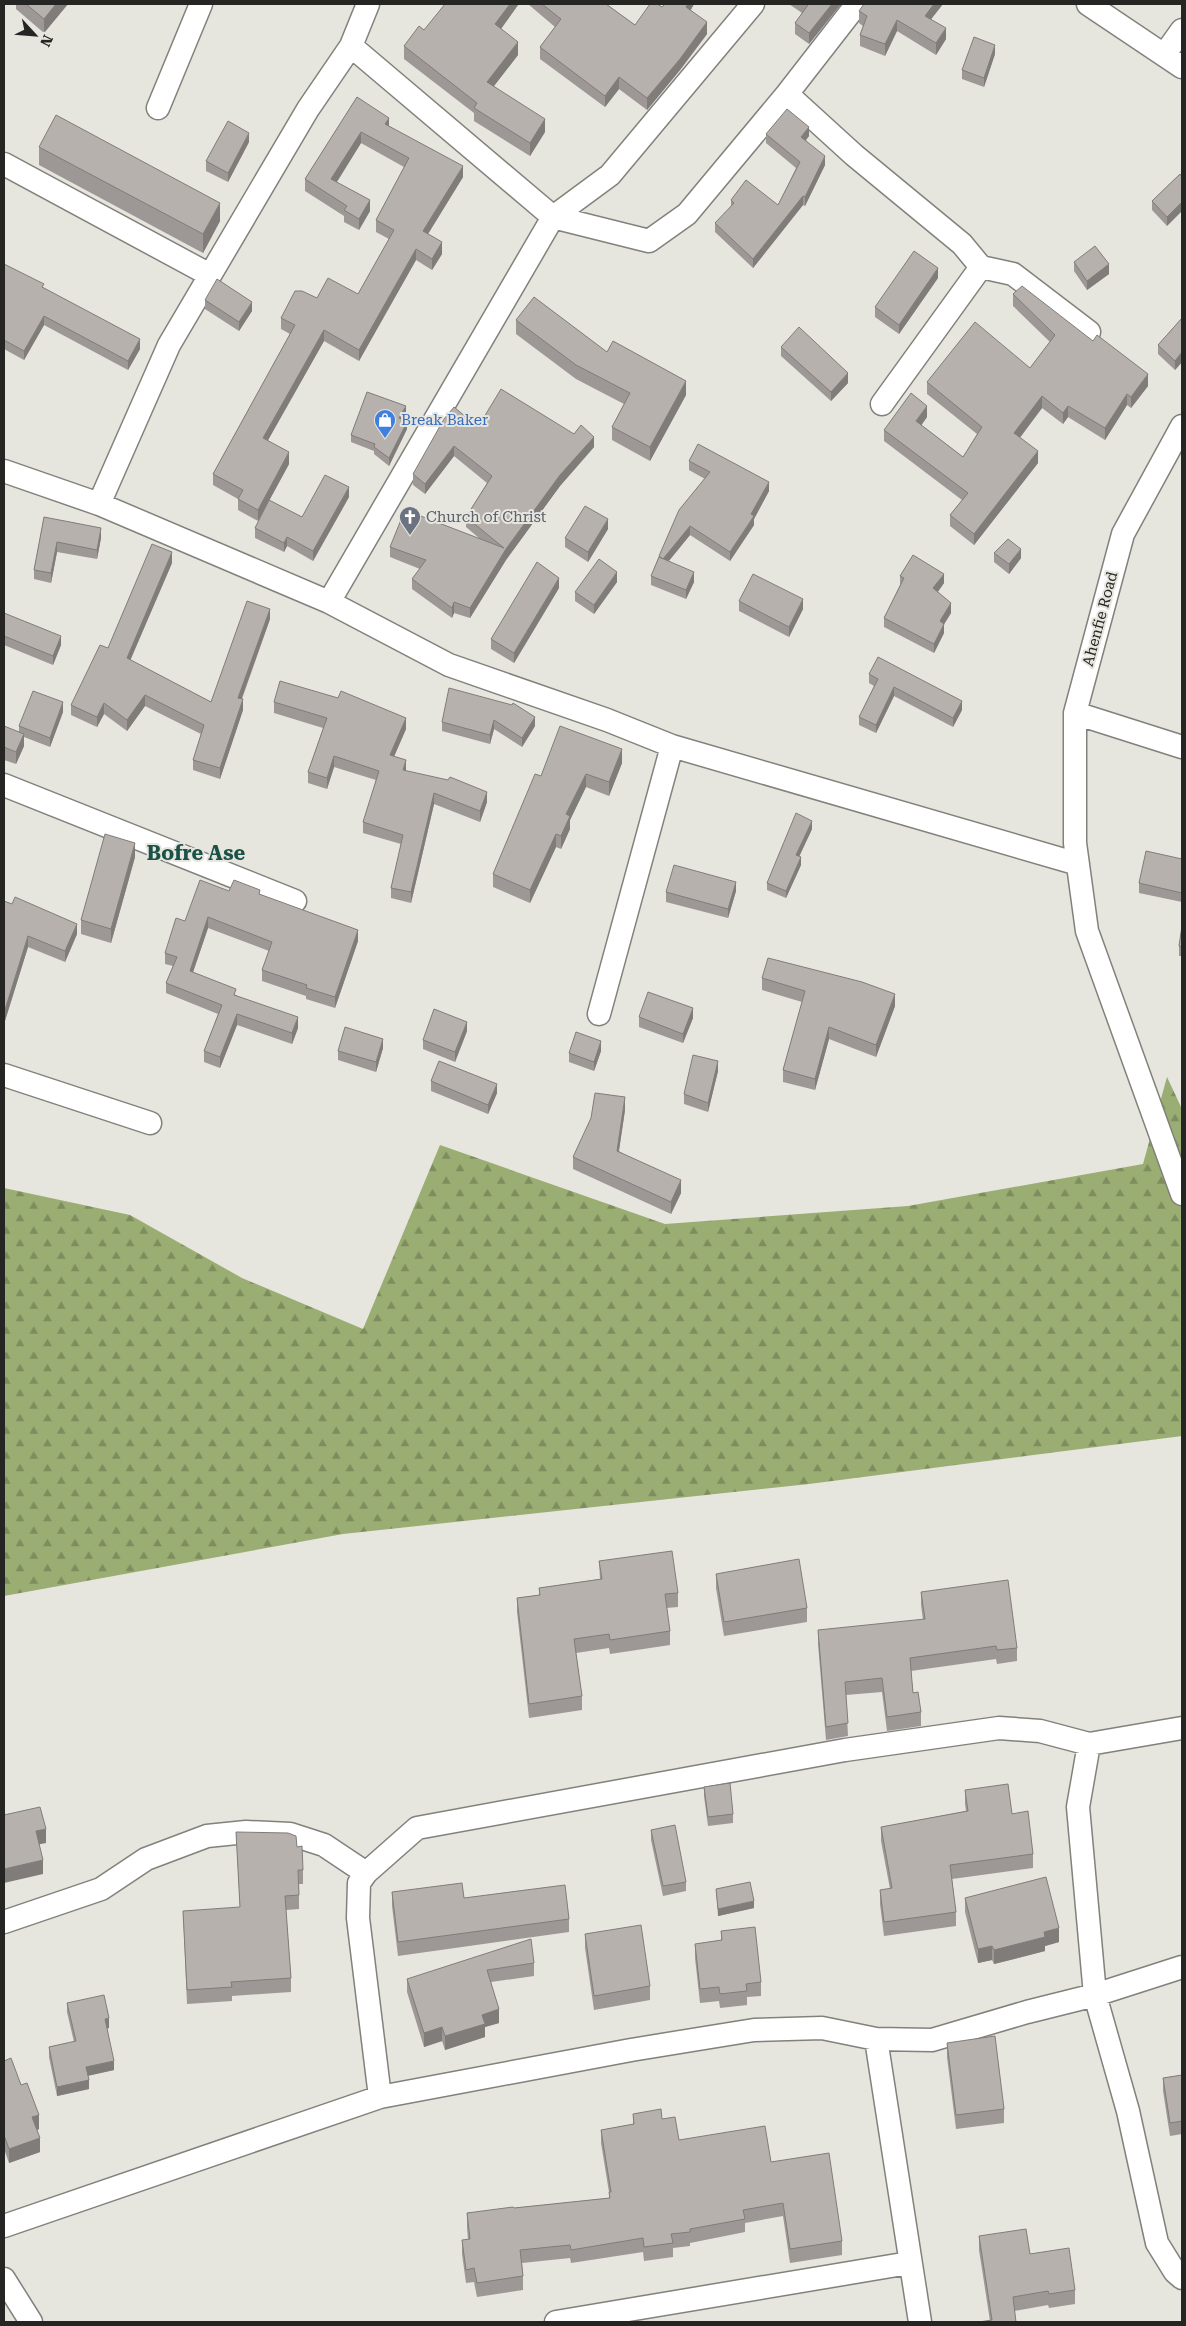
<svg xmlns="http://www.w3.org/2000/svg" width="1186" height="2326" font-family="'Roboto Serif',serif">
	<defs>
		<pattern id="forest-firs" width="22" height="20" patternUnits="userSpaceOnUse" patternTransform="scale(1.25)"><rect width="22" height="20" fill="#9aad72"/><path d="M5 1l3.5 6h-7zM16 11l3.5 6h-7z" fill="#7d8d5d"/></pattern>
	</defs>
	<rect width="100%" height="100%" fill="#e6e5de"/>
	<path fill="url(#forest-firs)" d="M1167,1077L1182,1109V1436L809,1484L343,1534L4,1596V1188L130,1215L242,1278L363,1329L440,1145L665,1224L908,1206L1143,1164Z"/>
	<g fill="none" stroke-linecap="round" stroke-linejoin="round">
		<g stroke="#82817b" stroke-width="25">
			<path id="minor" d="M1088,4L1182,67
				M351,46L553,217L649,241L687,214L787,94L857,4
				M1164,55L1182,30
				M787,94L854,155L962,244L981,267L882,404
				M158,108L201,4
				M4,164L210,275
				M981,267L1013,274L1089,332
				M1182,426L1123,534L1075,713L1182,747
				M4,471L99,504L329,602
				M99,504L169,345L308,109L351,46L368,4
				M1075,713V843L1087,931L1182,1194
				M672,746L1078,864
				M4,785L295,901
				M599,1014L672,746L607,720L449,665L329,602L553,217L610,175L753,4
				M4,1075L150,1123
				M1089,1744L1078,1807L1095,1995L1128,2111L1157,2243L1175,2272L1182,2278
				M4,1922L101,1889L146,1859L207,1836L246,1832L290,1834L324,1845L366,1873
				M876,2039L920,2322
				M380,2097L358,1918L359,1883L366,1873L417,1828L845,1750L999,1728L1040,1731L1089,1744L1182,1728
				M4,2226L380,2097L631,2050L754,2030L822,2028L876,2039L932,2040L1027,2012L1095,1995L1182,1967
				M4,2279L31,2322
				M556,2322L909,2263"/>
		</g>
		<use href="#minor" stroke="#fff" stroke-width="22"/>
	</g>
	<path fill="#9d9896" d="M16,4H68L44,33L16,9Z
		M518,4V5L501,29L518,55L494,86L545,132L530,156L474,121V113L404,59V46L424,30Z
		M528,4H606L635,25L662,7L694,4L690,11L707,34L680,70L647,110L619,89L605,107L540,59V47L555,27Z
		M789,4H841L809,44L795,34V23L802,13Z
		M943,4L931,19L946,39L936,55L897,31L885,56L860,46V35L863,26L859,23V11Z
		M995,54L984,87L962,79V70Z
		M357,97L389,126L463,177L428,234L442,254L432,270L416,260L359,361L324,341L268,440L289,464L269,501L302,517L349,497L313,561L287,546L284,552L255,538V528L268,504L258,521L238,510V499L213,485V474L290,334L281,329V318L317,298L358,294L389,239L376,232V220L404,167L361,143L337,182L370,211L359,230L344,222V216L305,191V179Z
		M766,134L809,136L806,140L825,165L805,206L803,205L753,268L715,232V223L731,207V200L778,205L796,168L766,143Z
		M249,142L228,182L206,171V161Z
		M39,147L220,221L203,253L39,165Z
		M1180,174L1167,226L1152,210V201Z
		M1074,262L1109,274L1087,290L1074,271Z
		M4,264L44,288L140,349L128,370L44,325L24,360L4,349Z
		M938,278L899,334L875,317V307Z
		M1013,294L1148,386L1131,408L1127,405L1105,440L1068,417L1063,424L1042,408L1020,438L1038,463L974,545L950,526V515L962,500L884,441V430L927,417L921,425L963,457L977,434L927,394V382L1030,368L1050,342L1013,306Z
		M205,300L252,311L239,331L205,309Z
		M1182,318V362L1175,370L1158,354V345Z
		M516,320L607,352L686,395L650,461L612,440V427L624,404L576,379L516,334Z
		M781,347L848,383L831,401L781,356Z
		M406,414L403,420L407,429L389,466L374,454V451L351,442V435Z
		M478,427L594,447L560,486L506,560L470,618L454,613L452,618L412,589V579L420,569L390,557V547L479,538L466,527V517L487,483L454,456L425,494L413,485V474Z
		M689,461L769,491L754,519V525L730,561L690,535L668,562L694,582L686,599L651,585V576L659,556L705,479L689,470Z
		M44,517L101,538L97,559L57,552L51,583L34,579V570Z
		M608,529L588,562L565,547V538Z
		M994,553L1021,558L1009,574L994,562Z
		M172,563L130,660L211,702L270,619L242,699L243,710L220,779L193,770V760L201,734L145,706L127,731L104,714L97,727L71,715V705L108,648Z
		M900,576L944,583L938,592L951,613L944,624V633L934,653L884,627V618L900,585Z
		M617,582L594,614L575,601V592Z
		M559,588L514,663L491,649V639Z
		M739,601L803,609L789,637L739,611Z
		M4,613L61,645L53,665L4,645Z
		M869,674L962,710L953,727L894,696L876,733L859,725V717L874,686L869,683Z
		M274,702L406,729L394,756L406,771L487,802L480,822L434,804L411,903L391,898V888L401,844L363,833V822L376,780L334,767L327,789L308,783V772L323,728L274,713Z
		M512,705L535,726L522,747L494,729L490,744L442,731V722Z
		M63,712L50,747L24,737V746L16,764L4,760V726L19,732V726Z
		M622,763L609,796L586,787L570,820V829L561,849L556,847L530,903L493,887V874L541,776Z
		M812,829L799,857L801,865L786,898L767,890V883Z
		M135,857L111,943L81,934V920Z
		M1182,859V902L1139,893V883Z
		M229,891L260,894L358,941L335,1008L306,999V996L262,981V970L269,951L208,928L193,972L236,995L298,1028L292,1044L237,1025L220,1068L204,1062V1051L218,1014L166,993V983L173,966L165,964V953L185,921Z
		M736,891L728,918L666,902V892Z
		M4,901L77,934L65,962L28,947L4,1024Z
		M1182,926V956H1179V946Z
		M762,978L895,1006L876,1057L829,1039L815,1090L783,1082V1070L802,1002L762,990Z
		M639,1017L693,1018L683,1043L639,1027Z
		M467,1031L455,1062L423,1049V1040Z
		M383,1048L376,1072L338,1060V1051Z
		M601,1051L594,1071L569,1062V1053Z
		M718,1071L708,1112L684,1104V1094Z
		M431,1081L497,1093L488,1114L431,1091Z
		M625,1110L619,1151L681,1193L671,1214L573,1169V1157Z
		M599,1561L678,1593V1607L666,1608L670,1631V1645L610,1654L609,1648L576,1653L582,1696V1710L529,1718L517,1612V1598L539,1595V1588L600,1579Z
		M716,1574L807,1608V1622L724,1636L716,1588Z
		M921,1592L1017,1648V1661L997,1664L996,1659L911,1671L913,1693L921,1712V1726L887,1731L882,1692L846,1695L848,1736L826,1740L818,1644V1630L923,1620L921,1605Z
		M704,1787L733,1814V1823L708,1826L704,1796Z
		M965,1790L1012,1814L1033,1854V1868L952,1879L956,1912V1926L884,1936L880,1904V1890L890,1889L881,1841V1827L966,1811L965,1804Z
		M651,1830L686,1882V1891L663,1896L651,1840Z
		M236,1832L297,1847L303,1870V1884H299V1909L286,1910L291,1978V1992L232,1996V2001L187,2004L183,1911L240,1908Z
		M716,1889L754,1908L718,1916Z
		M392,1892L464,1898L569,1919V1932L398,1956L392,1906Z
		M965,1898L1059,1942L1045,1946V1951L994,1964L992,1960L978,1963L965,1912Z
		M721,1931L761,1982V1996L747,1997V2005L720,2008L719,2001L700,2003L695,1958V1944L721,1940Z
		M585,1934L650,1986V2000L594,2010L585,1948Z
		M534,1963V1976L491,1982L499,2023L485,2027V2037L445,2050L442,2041L424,2047L407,1992V1979Z
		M67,2003L109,2028H107L114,2070L88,2076L89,2089L57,2096L49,2057V2047L74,2042L67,2012Z
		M947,2043L1004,2109V2123L956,2129L947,2057Z
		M4,2061L21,2085L39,2129L37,2130L40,2152L9,2163L4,2149Z
		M1182,2075V2134L1170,2136L1163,2091V2078Z
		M633,2114L662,2119L679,2140L771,2162L842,2241V2255L790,2263L783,2216L745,2223V2232L690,2243V2246L673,2248V2257L644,2261L643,2252L571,2263L570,2258L522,2263L523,2276V2290L477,2297L474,2282L466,2283L462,2254V2240H468L467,2227V2213L609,2198V2192L601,2143V2130L633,2124Z
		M979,2236L1030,2254L1075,2290V2304L1049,2308L1048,2305L1014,2311L1016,2322L990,2321L979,2250Z"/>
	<path fill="#807c7a" d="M56,4H68L44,33V19Z
		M510,4H518V5L495,37V24Z
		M688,4H694L686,19V7Z
		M832,4H841L809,44V33Z
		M934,4H943L925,27V16Z
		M897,20V31L885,56V44Z
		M707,22V34L680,70L647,110V98Z
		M946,28V39L936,55V43Z
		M518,42V55L487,95V82Z
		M995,45V54L984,87V78Z
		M619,77V89L605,107V96Z
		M389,118V129L385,124Z
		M545,119V132L530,156V143Z
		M809,127V136L801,146V137Z
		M361,132V143L331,191V179Z
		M249,133V142L228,182V173Z
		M825,156V165L805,206V197Z
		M463,166V177L423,242V231Z
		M803,196V205L753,268V259Z
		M370,200V211L359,230V219Z
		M1182,202V211L1167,226V217Z
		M220,203V221L203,253V234Z
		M442,242V254L432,270V259Z
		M416,249V260L359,361V350Z
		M1109,264V274L1087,290V281Z
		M938,268V278L899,334V325Z
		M252,302V311L239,331V322Z
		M44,316V325L24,360V351Z
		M324,330V341L263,449V438Z
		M140,339V349L128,370V361Z
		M1182,352V362L1175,370V361Z
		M848,373V383L831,401V392Z
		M1148,374V386L1131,408V397Z
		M686,381V395L650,461V447Z
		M1127,394V405L1105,440V428Z
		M1042,396V408L1014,445V433Z
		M406,406V414L399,426V418Z
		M927,406V417L916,433V421Z
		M1068,406V417L1063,424V413Z
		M407,422V429L389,466V458Z
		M594,437V447L560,486L506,560L470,618V608L506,549L560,475Z
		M454,446V456L425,494V484Z
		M1038,451V463L974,545V534Z
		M289,452V464L258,521V510Z
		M769,482V491L754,519V525L730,561V552Z
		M349,487V497L313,561V551Z
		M608,519V529L588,562V552Z
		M690,526V535L663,568V559Z
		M101,528V538L97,559V550Z
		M287,537V546L284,552V543Z
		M57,542V552L51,583V573Z
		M1021,549V558L1009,574V564Z
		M172,552V563L127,668V658Z
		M617,572V582L594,614V605Z
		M694,572V582L686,599V590Z
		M944,574V583L933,598V588Z
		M559,578V588L514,663V653Z
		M803,599V609L789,637V627Z
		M454,602V613L452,618V608Z
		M951,603V613L940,631V621Z
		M270,609V619L238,708V698Z
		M944,624V633L934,653V644Z
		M61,636V645L53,665V656Z
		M894,687V696L876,733V725Z
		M145,695V706L127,731V720Z
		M243,699V710L220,779V768Z
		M962,701V710L953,727V718Z
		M63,702V712L50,747V738Z
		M104,703V714L97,727V717Z
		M535,717V726L522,747V738Z
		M406,718V729L390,766V755Z
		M494,720V729L490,744V735Z
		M24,734V746L16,764V752Z
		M622,749V763L609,796V782Z
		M334,756V767L327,789V778Z
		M406,760V771L403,770Z
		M586,774V787L570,820V829L561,849V836L566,814Z
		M487,792V802L480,822V811Z
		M434,793V804L411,903V892Z
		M812,821V829L796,863V855Z
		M556,834V847L530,903V890Z
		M135,843V857L111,943V929Z
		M801,857V865L786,898V891Z
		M736,882V891L728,918V909Z
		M208,917V928L190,981V971Z
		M77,924V934L65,962V951Z
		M358,930V941L335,1008V997Z
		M28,936V947L4,1024V1013Z
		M895,994V1006L876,1057V1045Z
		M693,1008V1018L683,1043V1034Z
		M237,1014V1025L220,1068V1057Z
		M298,1017V1028L292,1044V1033Z
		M467,1022V1031L455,1062V1052Z
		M829,1027V1039L815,1090V1079Z
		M383,1039V1048L376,1072V1062Z
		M601,1041V1051L594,1071V1062Z
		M718,1061V1071L708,1112V1103Z
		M497,1084V1093L488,1114V1105Z
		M625,1097V1110L617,1163V1151Z
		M681,1180V1193L671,1214V1202Z
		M46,1829V1843L36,1845V1831Z
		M43,1860V1874L4,1883V1869Z
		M754,1901V1908L718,1916V1909Z
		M1059,1928V1942L1045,1946V1951L994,1964V1950L1044,1932Z
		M992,1946V1960L978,1963V1949Z
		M499,2009V2023L485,2027V2037L445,2050V2036L482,2015Z
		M109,2018V2028L105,2029V2019Z
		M442,2027V2041L424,2047V2033Z
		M114,2061V2070L86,2076V2067Z
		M89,2080V2089L57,2096V2087Z
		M39,2115V2129L32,2131V2117Z
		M40,2138V2152L9,2163V2149Z"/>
	<path fill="#b7b1ae" stroke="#807c7a" d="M26,4H56L44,19Z
		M445,4H510L495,24L518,42L487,82L545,119L530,143L474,108L477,103L404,46L419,26L424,30Z
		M542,4H606L635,25L650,4H657L662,7L665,4H688L686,7L707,22L680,59L647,98L619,77L605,96L540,47L561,19Z
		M806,4H832L809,33L795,23L808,5Z
		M864,4H934L925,16L946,28L936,43L897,20L885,44L860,35L867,16L859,11Z
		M974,37L995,45L984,78L962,70Z
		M357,97L389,118L385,124L463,166L423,231L442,242L432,259L416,249L359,350L324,330L263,438L289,452L258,510L238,499L243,490L213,474L295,325L281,318L295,291H302L317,298L328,278L358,294L394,230L376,220L409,158L361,132L331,179L370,200L359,219L344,210L347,206L305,179Z
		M787,109L809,127L801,137L825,156L805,197L803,196L753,259L715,223L734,203L731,200L746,180L778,205L800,162L766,134Z
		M56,115L220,203L203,234L39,147Z
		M228,121L249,133L228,173L206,161Z
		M1180,174L1182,177V202L1167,217L1152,201Z
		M1095,246L1109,264L1087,281L1074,262Z
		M914,251L938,268L899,325L875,307Z
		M4,264L44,284L42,287L140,339L128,361L44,316L24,351L4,340Z
		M217,279L252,302L239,322L205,300Z
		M1022,286L1093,341L1097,335L1148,374L1131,397L1127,394L1105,428L1068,406L1063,413L1042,396L1014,433L1038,451L974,534L950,515L968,493L884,430L911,393L927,406L916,421L963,457L982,427L927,382L975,322L1030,368L1055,335L1013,294Z
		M534,297L607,352L613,341L686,381L650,447L612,427L630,393L576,365L516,320Z
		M1182,318V352L1175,361L1158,345Z
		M799,327L848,373L831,392L781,347Z
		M501,389L574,434L581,425L594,437L560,475L506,549L470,608L454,602L452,608L412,579L426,560L390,547L405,510L504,548L466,517L492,476L454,446L425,484L413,474L444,419L454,407L478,427Z
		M367,392L406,406L399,418L407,422L389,458L374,447L375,444L351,435Z
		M698,444L769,482L751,514L754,516L730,552L690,526L663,559L659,556L679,510L710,472L689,461Z
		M325,475L349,487L313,551L287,537L284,543L255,528L269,500L302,517Z
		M585,506L608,519L588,552L565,538Z
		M44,517L101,528L97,550L57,542L51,573L34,570Z
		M1008,539L1021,549L1009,564L994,553Z
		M152,544L172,552L127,658L211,702L247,601L270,609L238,698L243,699L220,768L193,760L204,725L145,695L127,720L104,703L97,717L71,705L100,645L108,648Z
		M913,555L944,574L933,588L951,603L940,621L944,624L934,644L884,618L904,578L900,576Z
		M659,557L694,572L686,590L651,576Z
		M599,559L617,572L594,605L575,592Z
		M537,562L559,578L514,653L491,639Z
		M753,574L803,599L789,627L739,601Z
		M4,613L61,636L53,656L4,636Z
		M878,657L962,701L953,718L894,687L876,725L859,717L878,679L869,674Z
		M280,681L338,698L341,691L406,718L390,755L406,760L403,770L448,780L450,777L487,792L480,811L434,793L411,892L391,888L403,835L363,822L379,771L334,756L327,778L308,772L327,718L274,702Z
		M449,688L512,705L513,703L535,717L522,738L494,720L490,735L442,722Z
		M33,691L63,702L50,738L19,726Z
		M4,726L24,734L16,752L4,747Z
		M560,726L622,749L609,782L586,774L566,814L570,816L561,836L556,834L530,890L493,874L535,774L541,776Z
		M796,813L812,821L796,855L801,857L786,891L767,883Z
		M105,834L135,843L111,929L81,920Z
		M1146,851L1182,859V893L1139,883Z
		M674,865L736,882L728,909L666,892Z
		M200,880L229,891L234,880L260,890L259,894L358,930L335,997L306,988L307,985L262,970L272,942L208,917L190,971L236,989L234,995L298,1017L292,1033L237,1014L220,1057L204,1051L222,1005L166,983L177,957L165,953L176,918L185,921Z
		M15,897L77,924L65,951L28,936L4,1013V901L12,904Z
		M1182,926V947L1179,946Z
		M768,958L862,982L895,994L876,1045L829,1027L815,1079L783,1070L805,991L762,978Z
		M648,992L693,1008L683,1034L639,1017Z
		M434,1009L467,1022L455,1052L423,1040Z
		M345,1027L383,1039L376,1062L338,1051Z
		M576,1032L601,1041L594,1062L569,1053Z
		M693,1055L718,1061L708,1103L684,1094Z
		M439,1061L497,1084L488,1105L431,1081Z
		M595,1093L625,1097L617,1151L681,1180L671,1202L573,1157L591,1118Z
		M672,1551L678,1593L665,1594L670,1631L610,1640L609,1634L574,1639L582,1696L529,1704L517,1598L540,1595L539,1588L602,1579L599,1561Z
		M799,1559L807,1608L724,1622L716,1574Z
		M1008,1580L1017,1648L997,1650L996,1646L910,1658L913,1693L918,1692L921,1712L887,1717L882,1678L845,1682L848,1723L826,1727L818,1630L925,1619L921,1592Z
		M730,1783L733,1814L708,1817L704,1787Z
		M1008,1784L1012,1814L1028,1811L1033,1854L950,1865L956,1912L884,1922L880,1890L892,1888L881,1827L968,1811L965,1790Z
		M40,1807L46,1829L36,1831L43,1860L4,1869V1815Z
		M675,1825L686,1882L663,1886L651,1830Z
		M236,1832L288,1833L296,1836L297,1847L302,1846L303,1870H298L299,1895L285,1896L291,1978L231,1982L232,1987L187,1990L183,1911L240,1907Z
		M1046,1877L1059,1928L1044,1932L1045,1937L994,1950L992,1946L978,1949L965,1898Z
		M750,1882L754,1901L718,1909L716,1889Z
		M462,1883L464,1898L565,1885L569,1919L398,1942L392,1892Z
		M641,1925L650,1986L594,1996L585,1934Z
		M755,1927L761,1982L746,1984L747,1991L720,1994L719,1987L700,1989L695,1944L722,1940L721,1931Z
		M531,1939L534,1963L487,1970L499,2009L482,2015L485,2024L445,2036L442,2027L424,2033L407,1979Z
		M104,1995L109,2018L105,2019L114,2061L86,2067L89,2080L57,2087L49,2047L76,2041L67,2003Z
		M995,2036L1004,2109L956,2115L947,2043Z
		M11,2058L21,2085L27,2083L39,2115L32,2117L40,2138L9,2149L4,2135V2061Z
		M1182,2075V2121L1170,2123L1163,2078Z
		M661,2109L662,2119L675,2117L679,2140L765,2126L771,2162L829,2153L842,2241L790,2249L783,2203L743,2210L745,2219L690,2229V2232L671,2234L673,2243L644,2247L643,2238L571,2250L570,2245L520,2250L523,2276L477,2283L474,2268L466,2270L462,2240L470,2239L467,2213L513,2207L514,2208L610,2198L609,2192H611L601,2130L634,2124L633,2114Z
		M1026,2229L1030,2254L1069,2248L1075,2290L1049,2294L1048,2291L1013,2297L1016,2322H979L992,2320L979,2236Z"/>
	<defs>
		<g id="shop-pin" transform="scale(1.125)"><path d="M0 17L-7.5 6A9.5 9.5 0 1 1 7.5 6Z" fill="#3f7fe0" stroke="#e6e5de"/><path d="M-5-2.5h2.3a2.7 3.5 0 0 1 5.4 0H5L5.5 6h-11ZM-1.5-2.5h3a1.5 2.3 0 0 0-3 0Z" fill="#fff"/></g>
		<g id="church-pin" transform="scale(1.125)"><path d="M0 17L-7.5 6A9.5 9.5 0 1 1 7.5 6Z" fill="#6b7280" stroke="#e6e5de"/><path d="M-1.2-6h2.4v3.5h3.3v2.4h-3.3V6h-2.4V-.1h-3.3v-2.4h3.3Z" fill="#fff"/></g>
	</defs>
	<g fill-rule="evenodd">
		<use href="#shop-pin" x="385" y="420"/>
		<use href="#church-pin" x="410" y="517"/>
	</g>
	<g text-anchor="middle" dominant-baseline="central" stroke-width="4" stroke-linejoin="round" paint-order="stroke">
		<g font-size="15" fill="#366cbe" stroke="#e6e5de" text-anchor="start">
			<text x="401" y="420">Break Baker</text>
		</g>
		<g font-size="15" fill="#5b616d" stroke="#e6e5de" text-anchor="start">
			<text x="426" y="517">Church of Christ</text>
		</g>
		<g font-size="15" fill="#252523" stroke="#e6e5de">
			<text transform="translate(1100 619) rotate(-75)">Ahenfie Road</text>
		</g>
		<g font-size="20" font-weight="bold" fill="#1a5248" stroke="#e6e5de">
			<text x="196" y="853">Bofre Ase</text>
		</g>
	</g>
	<rect width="1186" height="2326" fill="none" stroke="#252523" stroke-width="10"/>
	<g transform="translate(35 35) rotate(116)" stroke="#e6e5de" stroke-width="4" paint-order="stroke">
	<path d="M0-4L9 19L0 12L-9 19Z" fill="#252523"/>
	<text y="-8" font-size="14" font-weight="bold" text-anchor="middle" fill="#252523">N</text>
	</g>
</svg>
